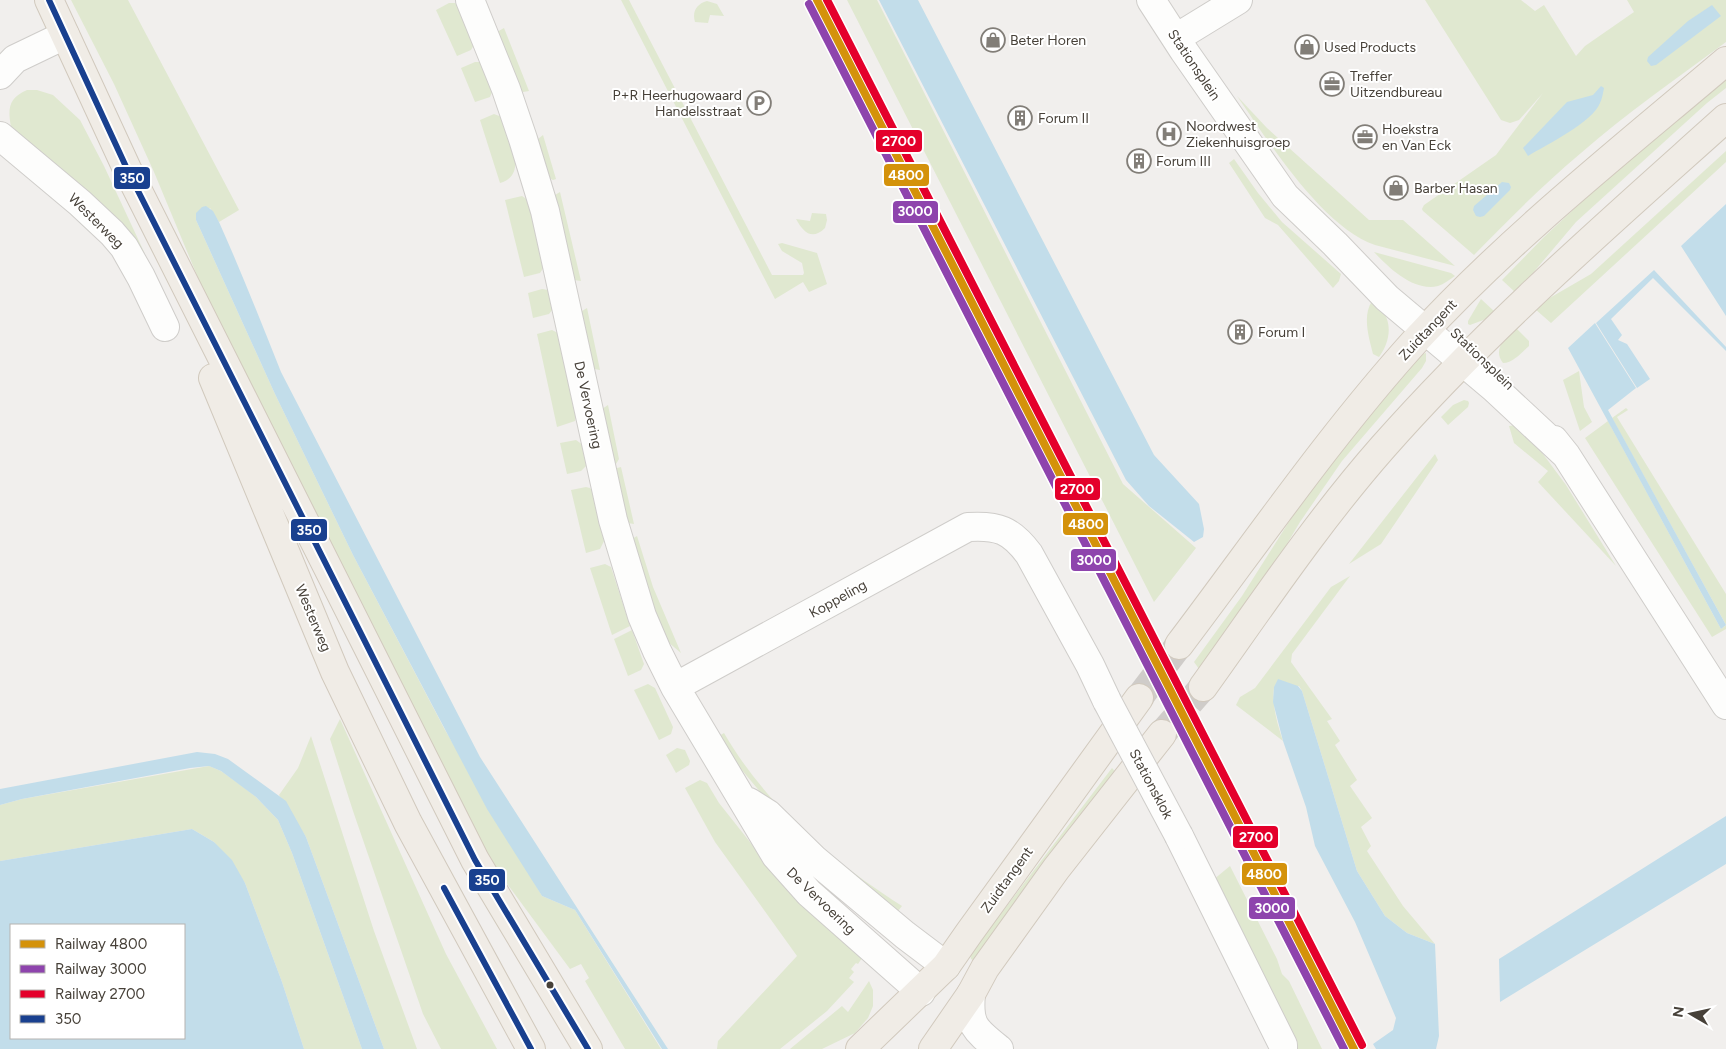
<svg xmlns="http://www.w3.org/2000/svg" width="1726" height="1049" font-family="Figtree,sans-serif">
	<rect width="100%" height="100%" fill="#f1efed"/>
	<path fill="#e0e8d0" d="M71,0H128L239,210L219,222L210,208L196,220L275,394L353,555L445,730L542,896L575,910L661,1049H625L585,981L589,978L581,964L570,969L491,862L211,309L154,172L114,84Z
		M621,0H629L772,275H803L804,273L802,263L782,251L778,244L782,243L817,253L827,284L809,292L803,282L775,299Z
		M847,0H877L1123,484L1196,548L1154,602Z
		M1425,0H1521L1535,11L1544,5L1576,56L1585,46L1634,12L1627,0H1726V42C1677,78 1627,113 1581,153C1543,185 1508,220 1474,255L1423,211L1422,209L1424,205L1496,155L1543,93L1519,120L1510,123L1501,120Z
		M707,1L717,4L724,16L710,15L708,23L695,22C692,12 696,4 707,1Z
		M449,3H455L459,6L474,45L471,50L457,56L436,10Z
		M504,28L529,91L523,92L520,90L497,32Z
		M475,62H481L493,90L490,97L475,102L461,68Z
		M1726,75V88L1707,103L1576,222L1516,293L1502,280L1544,237L1661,128Z
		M27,90H37L53,95L80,120L104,166L145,254L125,230L12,132C8,112 6,99 27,90Z
		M1237,96L1267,128L1369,220H1403L1455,266L1375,245C1322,227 1269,142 1237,96Z
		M494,114L502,117C508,137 530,174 500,183L480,120Z
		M543,135L556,179L553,180L549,178L537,142L538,139Z
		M1726,151V162L1551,323L1535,309L1541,303L1591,274Z
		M1234,159L1258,193L1282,222L1341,274L1339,281L1333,288L1278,225L1265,218L1229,163Z
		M560,192L581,281L574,280L554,201L555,195Z
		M522,196L528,200L544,267L540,273L524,277L505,200Z
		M812,213L826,214L827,220L825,228C812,241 803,232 796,219L810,221Z
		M1374,252L1451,273L1455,276C1449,280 1444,284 1438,286C1414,292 1389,268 1374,252Z
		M542,289L548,290L550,294L553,309L549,314L533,318L528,293Z
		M1481,299L1495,312L1486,319L1470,325L1468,324V321Z
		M1372,301C1376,305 1381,309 1384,313C1393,327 1388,345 1379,357L1373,354C1369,338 1362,316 1372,301Z
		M587,308L600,370L594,369L580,314L582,311Z
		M1515,327L1529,341V346C1521,353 1513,363 1503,363C1492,349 1506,337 1515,327Z
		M552,330L558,333L576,416L575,421L557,427L537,334Z
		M1426,353V361L1422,368L1342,461L1300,522L1275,564L1199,669L1194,662L1242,596L1297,509L1397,378L1420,355Z
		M1579,371L1584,407L1592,422L1580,431L1563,380Z
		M1464,400L1468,401L1469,403L1468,407L1448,425L1441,417L1453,405Z
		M608,405L619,459L616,464L612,465L602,409Z
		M1626,408L1628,410L1617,417L1726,594V625L1612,418Z
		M1608,421L1721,629L1726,625V629L1712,637L1585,438Z
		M1516,425L1543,454L1566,485L1616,566L1538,482L1548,471L1514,443L1509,426Z
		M576,440L583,445L586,466L581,471L567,474L560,443Z
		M1435,454L1438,460L1381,544L1349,564Z
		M621,467L634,524L628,523L613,469Z
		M586,487L590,488L593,492L604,541L600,549L586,553L571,490Z
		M637,536L653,587L681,653L668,642L664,633L631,545L632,539Z
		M605,564L611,567L630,626L612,635L590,568Z
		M1350,576L1292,654L1291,662L1332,719L1327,721L1340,741L1335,745L1357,780L1350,786L1372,818L1361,827L1371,846L1367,851L1403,906L1435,944L1407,933L1385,916L1357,871L1302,691L1299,686L1274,687C1272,706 1277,723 1283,741L1236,705L1240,697L1255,688L1331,587Z
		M632,630L644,664L641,670L628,676L614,639Z
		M648,684L655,688L673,727L671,734L659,740L634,690Z
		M340,719L446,954L497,1049H441L423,1014L353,811L330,739Z
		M724,733C767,807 832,861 902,906L895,915L767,800L741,769L719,736Z
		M311,736L374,931L417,1049H384L306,837L279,795L298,768Z
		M677,748L685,750L690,761L689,765L676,773L666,755Z
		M209,766L221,771L242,786L256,797L278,820L292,853L362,1049H304L282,982L245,883L214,842L192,829L0,861V805L22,799Z
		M1112,768L1119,776L977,962L971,959L970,954Z
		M700,780L707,783L719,803L773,871L864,955L858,964L856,963L851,969L854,972L849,978L854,982L827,1011L780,1049H717L718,1041L797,956L715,842L685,788Z
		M1230,866L1277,959L1282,974L1289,981L1322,1049H1294L1213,880Z
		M869,981L873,990V1006L868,1018L855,1033L822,1049H790L842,1006L848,1012Z"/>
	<path fill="#c2ddea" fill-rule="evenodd" d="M879,0H918L1154,455L1199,504L1204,529L1203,537L1194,542L1149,506L1126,480Z
		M1712,5L1721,16L1656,65L1651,66L1647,61L1648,57L1688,21Z
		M1601,86L1604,88C1603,93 1602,99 1600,103C1593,122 1546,145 1528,156L1523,148L1567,102L1593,95Z
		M1502,182L1509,183L1511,187L1510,190L1484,216L1480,217L1476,216L1473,210L1474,206Z
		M1726,204V316L1681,246Z
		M206,206L213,211L219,222C241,271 261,322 281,372L480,757L668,1049H662L575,910L542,896L487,809L353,555L275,394L196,220V213L202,207Z
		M1654,270L1726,347V351L1653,278L1611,319L1622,335L1618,340L1627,344L1650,379L1637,388L1596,323Z
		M1595,323L1636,388L1608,410L1726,625L1721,629L1568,348Z
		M1278,679L1298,686L1302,691L1357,871L1385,916L1407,933L1435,944L1439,1036L1436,1049H1376L1373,1044L1393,1030L1396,1018L1355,922L1315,846L1306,807L1283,741L1273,702L1274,687Z
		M197,752L215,754L228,759L286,801L306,837L384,1049H362L292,853L278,820L256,797L221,771L209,766L190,768L22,799L0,805V789Z
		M1726,816V864L1500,1002L1499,959Z
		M192,829L214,842L232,860L245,883L282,982L304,1049H0V861ZM11,925H184V1038H11Z"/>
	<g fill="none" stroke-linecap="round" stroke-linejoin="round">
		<path stroke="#cfccc9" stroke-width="28" stroke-dasharray="28 14" stroke-linecap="butt" d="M1139,698L1179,645
			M1162,734L1203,687"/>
		<g stroke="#cfcdca" stroke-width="30">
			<path id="minor" d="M470,0L506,89L523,139L545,211L613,520L642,616L657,651L675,687L776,856L809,893L921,992
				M1151,0L1184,51L1285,196L1335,244L1387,298L1494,388L1566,455
				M1176,38L1238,0
				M0,75L15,59L65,35
				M0,136L80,203L112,233L124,247L141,277L165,327
				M1554,440L1566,455L1726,705
				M675,687L968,527C998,525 1011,530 1029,554L1090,665L1107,701
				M749,802L768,814L814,859L905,935L946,966
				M1179,836L1283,1045V1049
				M971,994C968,1025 975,1030 999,1049"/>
		</g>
		<g stroke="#d1c9bd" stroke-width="30">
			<path id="major" d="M49,0L128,171L475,860L588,1049
				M213,378L335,672L408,823L531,1049
				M1179,645C1257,542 1330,435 1417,339C1511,237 1620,151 1726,61
				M1203,687C1261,606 1317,522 1383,447C1488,328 1608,224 1726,118
				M860,1049L946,966L969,933L1139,698
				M933,1049L971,994L985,968L1056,869L1162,734"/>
		</g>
		<use href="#minor" stroke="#fdfdfc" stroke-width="28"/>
		<use href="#major" stroke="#f0ece6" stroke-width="28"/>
		<g stroke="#cfcdca" stroke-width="30" stroke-linecap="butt">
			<path id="minor-bridge" d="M1107,701L1179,836"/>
		</g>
		<use href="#minor-bridge" stroke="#fdfdfc" stroke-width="28"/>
		<g stroke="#fff" stroke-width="10">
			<path id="bus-1" d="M49,0L128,171L475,860L588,1049
				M444,888L531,1049"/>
		</g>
		<use href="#bus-1" stroke="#19408f" stroke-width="6"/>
		<g stroke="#fff" stroke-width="11">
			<path id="rail-1" d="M817,0L1354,1049"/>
		</g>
		<g stroke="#fff" stroke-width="11">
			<path id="rail-2" d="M809,4L1344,1049"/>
		</g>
		<g stroke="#fff" stroke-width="11">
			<path id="rail-3" d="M827,0L1362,1045"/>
		</g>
		<use href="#rail-1" stroke="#d4920b" stroke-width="8"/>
		<use href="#rail-2" stroke="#8e44ad" stroke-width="8"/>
		<use href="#rail-3" stroke="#e4002b" stroke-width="8"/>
	</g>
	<defs>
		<g id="shop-ring" transform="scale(1.25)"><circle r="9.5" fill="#fff" stroke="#827e78" stroke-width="1.5"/><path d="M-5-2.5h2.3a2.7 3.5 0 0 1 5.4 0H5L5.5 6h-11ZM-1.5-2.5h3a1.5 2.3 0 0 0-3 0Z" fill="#827e78"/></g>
		<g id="office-ring" transform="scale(1.25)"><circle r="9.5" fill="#fff" stroke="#827e78" stroke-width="1.5"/><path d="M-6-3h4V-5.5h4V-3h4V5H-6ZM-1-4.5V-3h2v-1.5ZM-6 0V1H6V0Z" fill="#827e78"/></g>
		<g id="parking-ring" transform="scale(1.25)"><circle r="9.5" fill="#fff" stroke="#827e78" stroke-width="1.5"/><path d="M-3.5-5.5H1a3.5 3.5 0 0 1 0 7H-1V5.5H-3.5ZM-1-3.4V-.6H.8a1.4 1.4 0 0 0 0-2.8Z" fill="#827e78"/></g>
		<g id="building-ring" transform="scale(1.25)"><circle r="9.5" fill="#fff" stroke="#827e78" stroke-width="1.5"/><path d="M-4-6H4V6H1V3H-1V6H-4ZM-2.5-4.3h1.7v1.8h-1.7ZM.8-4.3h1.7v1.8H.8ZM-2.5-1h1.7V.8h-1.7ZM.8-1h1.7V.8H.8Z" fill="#827e78"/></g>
		<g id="hospital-ring" transform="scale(1.25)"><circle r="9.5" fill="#fff" stroke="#827e78" stroke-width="1.5"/><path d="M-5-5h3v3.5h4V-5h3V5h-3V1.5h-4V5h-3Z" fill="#827e78"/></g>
	</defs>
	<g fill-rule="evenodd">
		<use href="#shop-ring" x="993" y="40"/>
		<use href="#shop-ring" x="1307" y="47"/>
		<use href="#office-ring" x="1332" y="84"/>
		<use href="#parking-ring" x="759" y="103"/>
		<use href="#building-ring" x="1020" y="118"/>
		<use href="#hospital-ring" x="1169" y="134"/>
		<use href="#office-ring" x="1365" y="137"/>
		<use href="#building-ring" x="1139" y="161"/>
		<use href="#shop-ring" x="1396" y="188"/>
		<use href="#building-ring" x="1240" y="332"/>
	</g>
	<circle fill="#474139" stroke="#fff" stroke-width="2" cx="550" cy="985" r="4.5"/>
	<g text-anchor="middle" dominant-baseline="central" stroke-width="4" stroke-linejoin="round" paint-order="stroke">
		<g font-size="14" fill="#474139" stroke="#fff" text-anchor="start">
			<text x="1010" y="40">Beter Horen</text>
			<text x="1324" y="47">Used Products</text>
			<text x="1350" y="76">Treffer<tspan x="1350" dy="16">Uitzendbureau</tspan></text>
			<text x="742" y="95" text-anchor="end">P+R Heerhugowaard<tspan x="742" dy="16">Handelsstraat</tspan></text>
			<text x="1038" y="118">Forum II</text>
			<text x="1186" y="126">Noordwest<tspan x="1186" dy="16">Ziekenhuisgroep</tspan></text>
			<text x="1382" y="129">Hoekstra<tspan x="1382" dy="16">en Van Eck</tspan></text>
			<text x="1156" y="161">Forum III</text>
			<text x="1414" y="188">Barber Hasan</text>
			<text x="1258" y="332">Forum I</text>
		</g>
		<g font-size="14" fill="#474139" stroke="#fff">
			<text transform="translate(1194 65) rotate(56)">Stationsplein</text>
			<text transform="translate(96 221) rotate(45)">Westerweg</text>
			<text transform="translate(1428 330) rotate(-47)">Zuidtangent</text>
			<text transform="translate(1482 359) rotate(44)">Stationsplein</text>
			<text transform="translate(588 405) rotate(78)">De Vervoering</text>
			<text transform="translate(838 599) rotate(-29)">Koppeling</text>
			<text transform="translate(313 618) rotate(67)">Westerweg</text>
			<text transform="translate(1151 784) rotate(62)">Stationsklok</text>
			<text transform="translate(1007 880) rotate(-54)">Zuidtangent</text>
			<text transform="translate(821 901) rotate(44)">De Vervoering</text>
		</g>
	</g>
	<g stroke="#fff" stroke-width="2">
		<rect x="875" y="129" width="48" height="24" rx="5" fill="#e4002b"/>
		<rect x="883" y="163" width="47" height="24" rx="5" fill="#d4920b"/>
		<rect x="113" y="166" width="38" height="24" rx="5" fill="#19408f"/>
		<rect x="892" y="200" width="47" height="24" rx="5" fill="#8e44ad"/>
		<rect x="1054" y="477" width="47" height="24" rx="5" fill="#e4002b"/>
		<rect x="1062" y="512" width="47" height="24" rx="5" fill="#d4920b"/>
		<rect x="290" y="518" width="38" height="24" rx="5" fill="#19408f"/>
		<rect x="1070" y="548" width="47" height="24" rx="5" fill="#8e44ad"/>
		<rect x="1232" y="825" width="47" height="24" rx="5" fill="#e4002b"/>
		<rect x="1241" y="862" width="47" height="24" rx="5" fill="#d4920b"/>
		<rect x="468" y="868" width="38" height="24" rx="5" fill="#19408f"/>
		<rect x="1248" y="896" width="48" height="24" rx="5" fill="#8e44ad"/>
	</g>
	<g font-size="14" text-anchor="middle" font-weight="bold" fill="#fff">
		<text x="899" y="146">2700</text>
		<text x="906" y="180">4800</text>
		<text x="132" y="183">350</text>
		<text x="915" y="216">3000</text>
		<text x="1077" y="494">2700</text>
		<text x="1086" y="529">4800</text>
		<text x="309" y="535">350</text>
		<text x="1094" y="565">3000</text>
		<text x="1256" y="842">2700</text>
		<text x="1264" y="879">4800</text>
		<text x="487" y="885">350</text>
		<text x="1272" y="913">3000</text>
	</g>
	<rect x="10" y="924" width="175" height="115" fill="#ffffff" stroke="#b5b3b0"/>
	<rect x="20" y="940" width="25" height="8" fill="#d4920b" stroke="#b5b3b0"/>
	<text x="55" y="949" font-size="15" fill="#474139">Railway 4800</text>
	<rect x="20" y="965" width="25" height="8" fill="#8e44ad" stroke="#b5b3b0"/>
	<text x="55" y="974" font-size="15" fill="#474139">Railway 3000</text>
	<rect x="20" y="990" width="25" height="8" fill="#e4002b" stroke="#b5b3b0"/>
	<text x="55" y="999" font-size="15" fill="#474139">Railway 2700</text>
	<rect x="20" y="1015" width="25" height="8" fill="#19408f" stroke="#b5b3b0"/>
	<text x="55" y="1024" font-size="15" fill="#474139">350</text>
	<g transform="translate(1691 1014) rotate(279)" stroke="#ffffff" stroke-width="4" paint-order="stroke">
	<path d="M0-4L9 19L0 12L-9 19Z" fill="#474139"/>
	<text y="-8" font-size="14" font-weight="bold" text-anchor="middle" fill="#474139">N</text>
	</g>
</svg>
